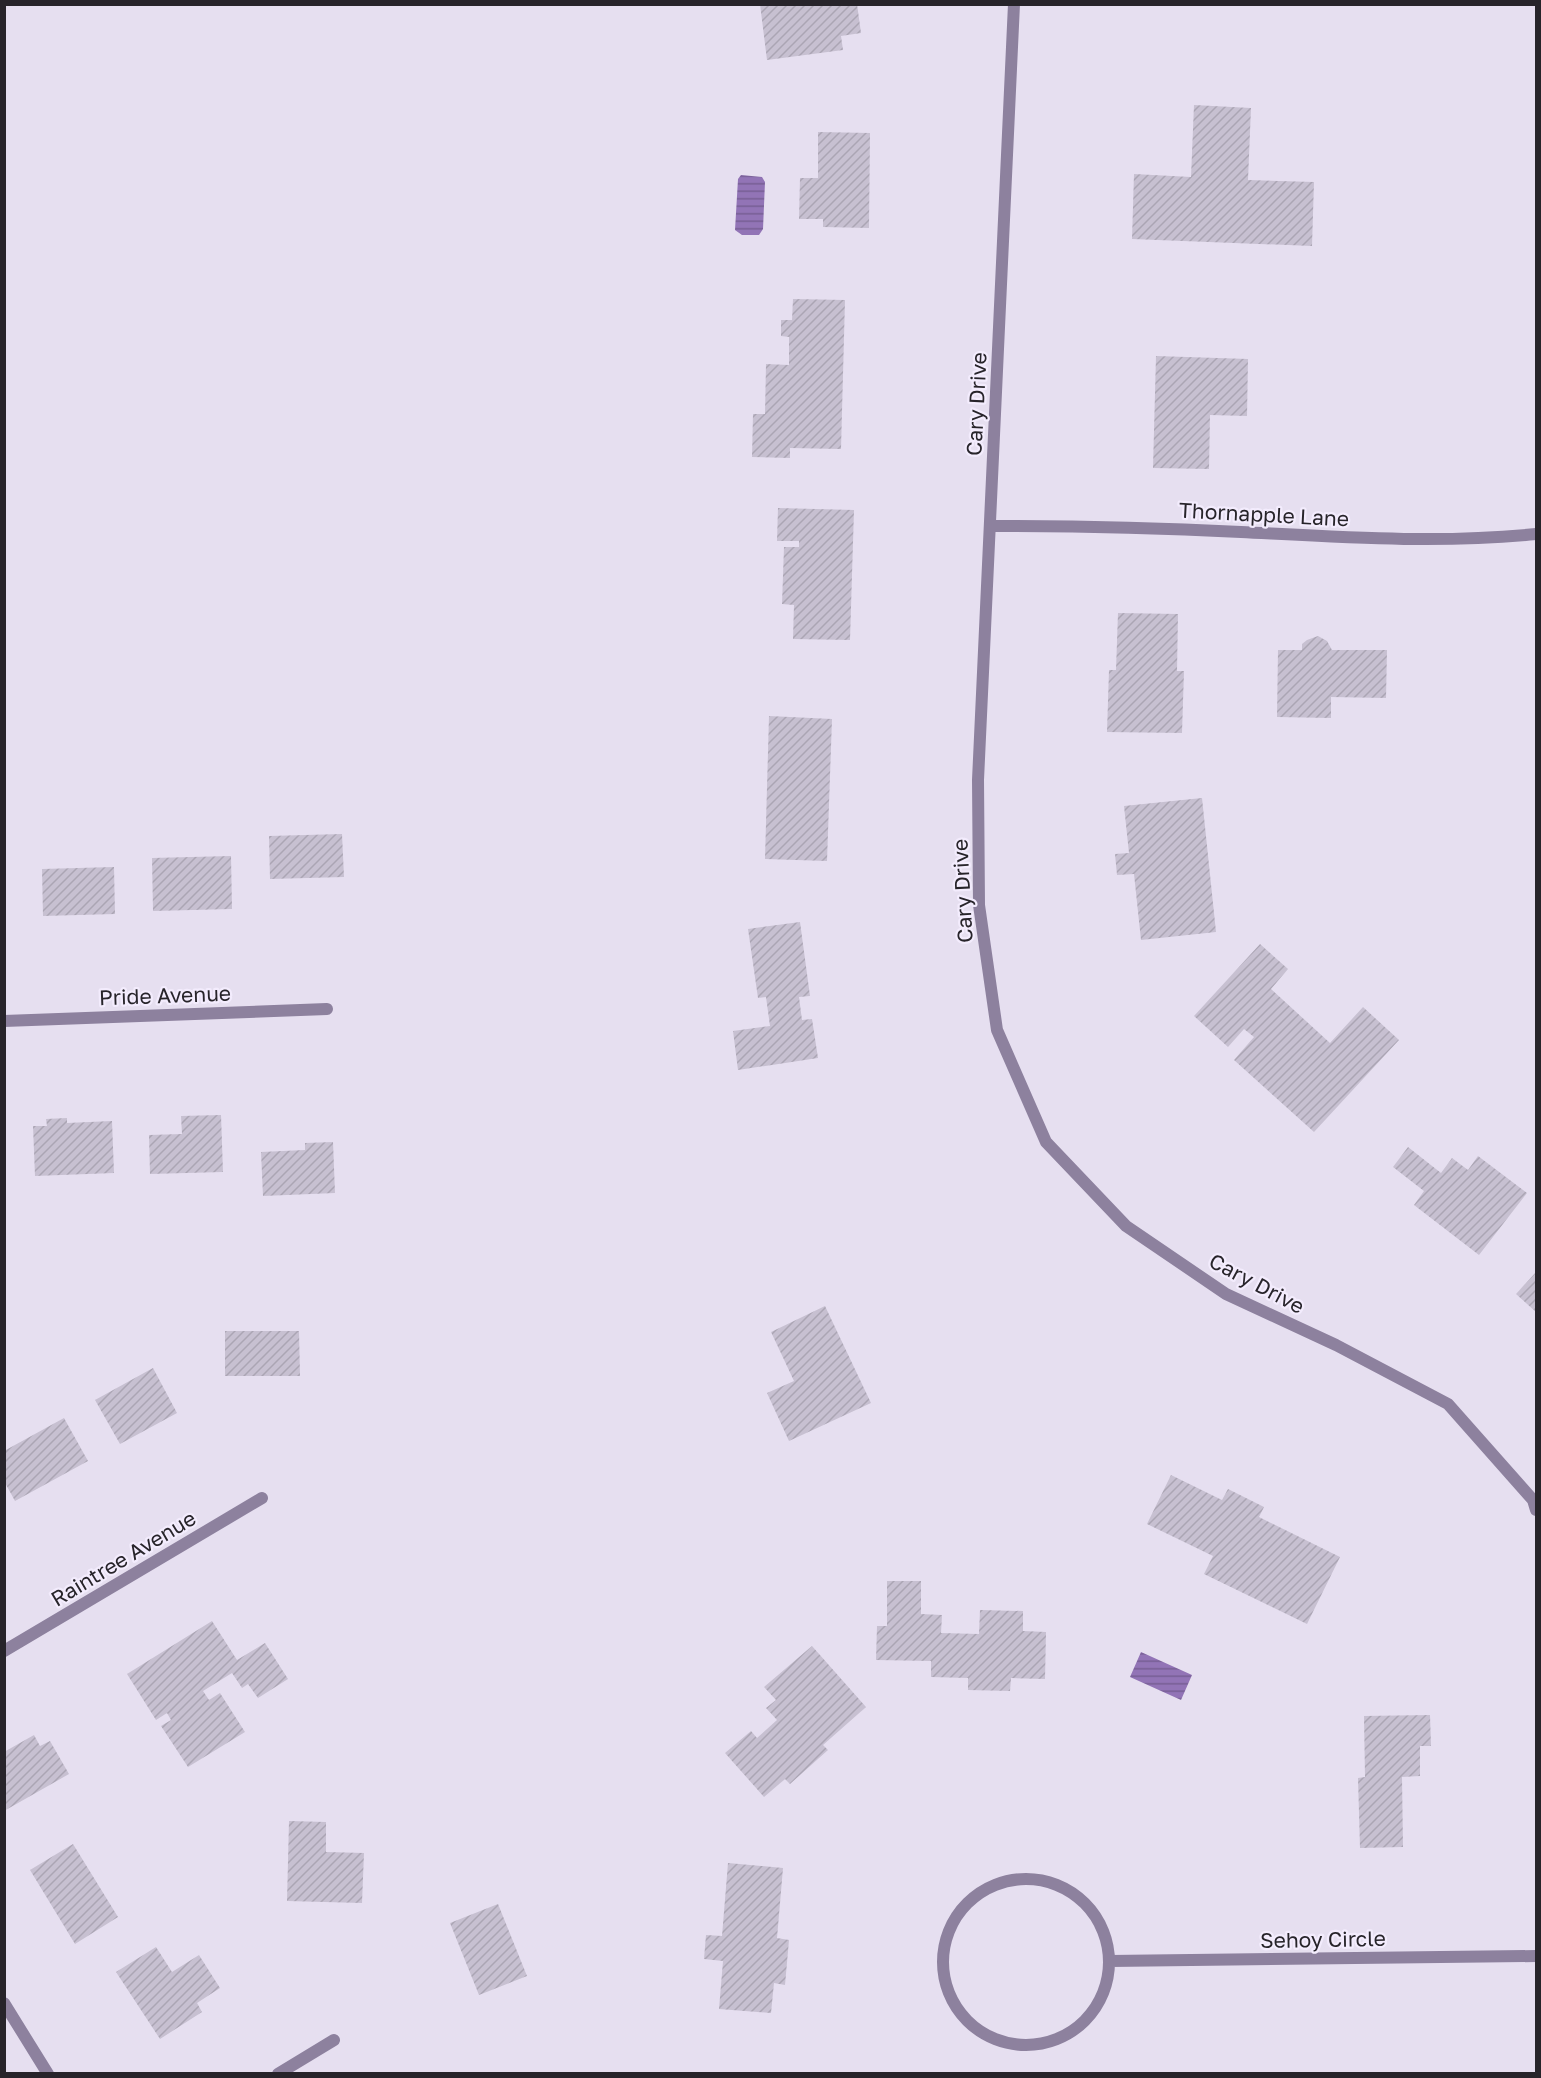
<svg xmlns="http://www.w3.org/2000/svg" width="1541" height="2078" font-family="'Golos Text',sans-serif">
	<defs>
		<pattern id="water-rules" width="6" height="5" patternUnits="userSpaceOnUse" patternTransform="scale(1.5)"><rect width="6" height="5" fill="#9274b6"/><path d="M0 2.5h6" fill="none" stroke="#775f94"/></pattern>
		<pattern id="building-hatch" width="6" height="6" patternUnits="userSpaceOnUse" patternTransform="scale(1.5)"><rect width="6" height="6" fill="#c7c0d1"/><path d="M-1 1l2-2M0 6l6-6M5 7l2-2" fill="none" stroke="#aba5b4"/></pattern>
	</defs>
	<rect width="100%" height="100%" fill="#e6dff0"/>
	<path fill="url(#water-rules)" d="M741,175L762,177L765,182L763,229L759,235H742L735,230L738,179Z
		M1141,1652L1192,1675L1181,1700L1130,1677Z"/>
	<path fill="url(#building-hatch)" d="M760,4H857L861,33L841,36L843,50L767,60Z
		M1194,105L1251,108L1248,180L1314,182L1312,246L1132,239L1134,174L1191,177Z
		M818,132L870,133L869,228L823,227V219H799L800,178H818Z
		M793,299L845,300L841,449L790,448V458L752,457L753,414H765L766,364L789,365V337L781,336V320H792Z
		M1156,356L1248,359L1247,416L1210,415L1209,469L1153,468Z
		M778,508L854,510L850,640L793,639L794,605L782,604L784,547H799V541H777Z
		M1118,613L1178,614L1177,671H1184L1182,733L1107,732L1109,670H1116Z
		M1318,636L1327,641L1332,650H1387L1386,698L1331,697V718L1277,717L1278,650H1302V644L1307,640Z
		M769,716L832,719L827,861L765,859Z
		M1202,798L1216,932L1141,940L1134,874L1117,875L1115,854L1129,853L1124,806Z
		M342,834L344,877L270,879L269,836Z
		M231,856L232,909L153,911L152,858Z
		M114,867L115,914L43,916L42,869Z
		M800,922L810,996L799,997L802,1020L812,1019L818,1058L738,1070L733,1031L770,1026L766,997L758,998L748,929Z
		M1260,944L1288,969L1271,989L1330,1043L1363,1007L1399,1040L1314,1132L1234,1060L1254,1037L1244,1029L1228,1047L1194,1016Z
		M221,1115L223,1172L150,1174L149,1135L182,1134L181,1116Z
		M67,1118V1123L112,1121L114,1173L35,1176L33,1126H47L46,1119Z
		M333,1142L335,1193L263,1196L261,1152L305,1150V1143Z
		M1408,1147L1441,1173L1452,1158L1468,1170L1478,1156L1527,1193L1479,1255L1414,1205L1424,1191L1393,1167Z
		M1536,1272V1312L1516,1294Z
		M825,1306L871,1403L789,1441L767,1393L794,1381L771,1332Z
		M225,1331H299L300,1376H225Z
		M153,1368L177,1413L120,1444L95,1400Z
		M64,1418L88,1461L15,1501L4,1481V1451Z
		M1171,1475L1222,1500L1228,1489L1264,1507L1259,1517L1340,1557L1307,1624L1204,1574L1213,1556L1147,1524Z
		M887,1581H921V1614L942,1615L941,1633L979,1634L980,1610L1023,1611V1631L1046,1632L1045,1679L1011,1678L1010,1691L968,1690V1678L931,1677V1661L876,1660L877,1626H887Z
		M212,1621L237,1660L265,1643L288,1679L258,1698L248,1684L242,1688L232,1673L203,1691L209,1700L220,1693L245,1732L188,1767L161,1726L171,1720L167,1713L156,1720L127,1674Z
		M812,1646L866,1707L823,1745L828,1750L790,1784L785,1779L764,1797L725,1753L751,1731L757,1738L777,1720L766,1708L776,1700L764,1687Z
		M1430,1715L1431,1746H1420V1776L1402,1777L1403,1847L1360,1848L1358,1778L1365,1777L1364,1716Z
		M34,1735L40,1746L50,1741L69,1774L4,1811V1752Z
		M289,1821L326,1822V1852L364,1853L362,1903L287,1901Z
		M73,1844L118,1917L75,1944L30,1870Z
		M728,1863L783,1868L777,1938L789,1940L785,1985L774,1983L771,2013L719,2009L723,1961L704,1959L706,1935L722,1936Z
		M498,1904L527,1976L479,1995L450,1923Z
		M156,1947L172,1972L199,1955L220,1988L197,2003L202,2012L160,2039L116,1972Z"/>
	<g fill="none" stroke-linecap="round" stroke-linejoin="round">
		<path stroke="#8d819e" stroke-width="12" d="M1014,4L978,780L979,905L997,1030L1046,1142L1126,1226L1226,1294L1336,1345L1448,1404L1533,1500L1536,1510
			M990,526C1074,526 1157,528 1241,532C1339,537 1438,544 1536,534
			M4,1021L327,1009
			M4,1651L262,1498
			M943 1962a83 83 0 1 1 166 0a83 83 0 1 1-166 0Z
			M1110,1961L1536,1956
			M4,2003L48,2074
			M278,2074L334,2040"/>
	</g>
	<g text-anchor="middle" dominant-baseline="central" stroke-width="4.5" stroke-linejoin="round" paint-order="stroke">
		<g font-size="21" fill="#27242a" stroke="#f3ecfd">
			<text transform="translate(976 404) rotate(-87)">Cary Drive</text>
			<text transform="translate(1264 514) rotate(3)">Thornapple Lane</text>
			<text transform="translate(962 891) rotate(-93)">Cary Drive</text>
			<text transform="translate(165 995) rotate(-2)">Pride Avenue</text>
			<text transform="translate(1257 1283) rotate(28)">Cary Drive</text>
			<text transform="translate(123 1558) rotate(-31)">Raintree Avenue</text>
			<text transform="translate(1323 1939) rotate(-1)">Sehoy Circle</text>
		</g>
	</g>
	<rect width="1541" height="2078" fill="none" stroke="#27242a" stroke-width="12"/>
</svg>
